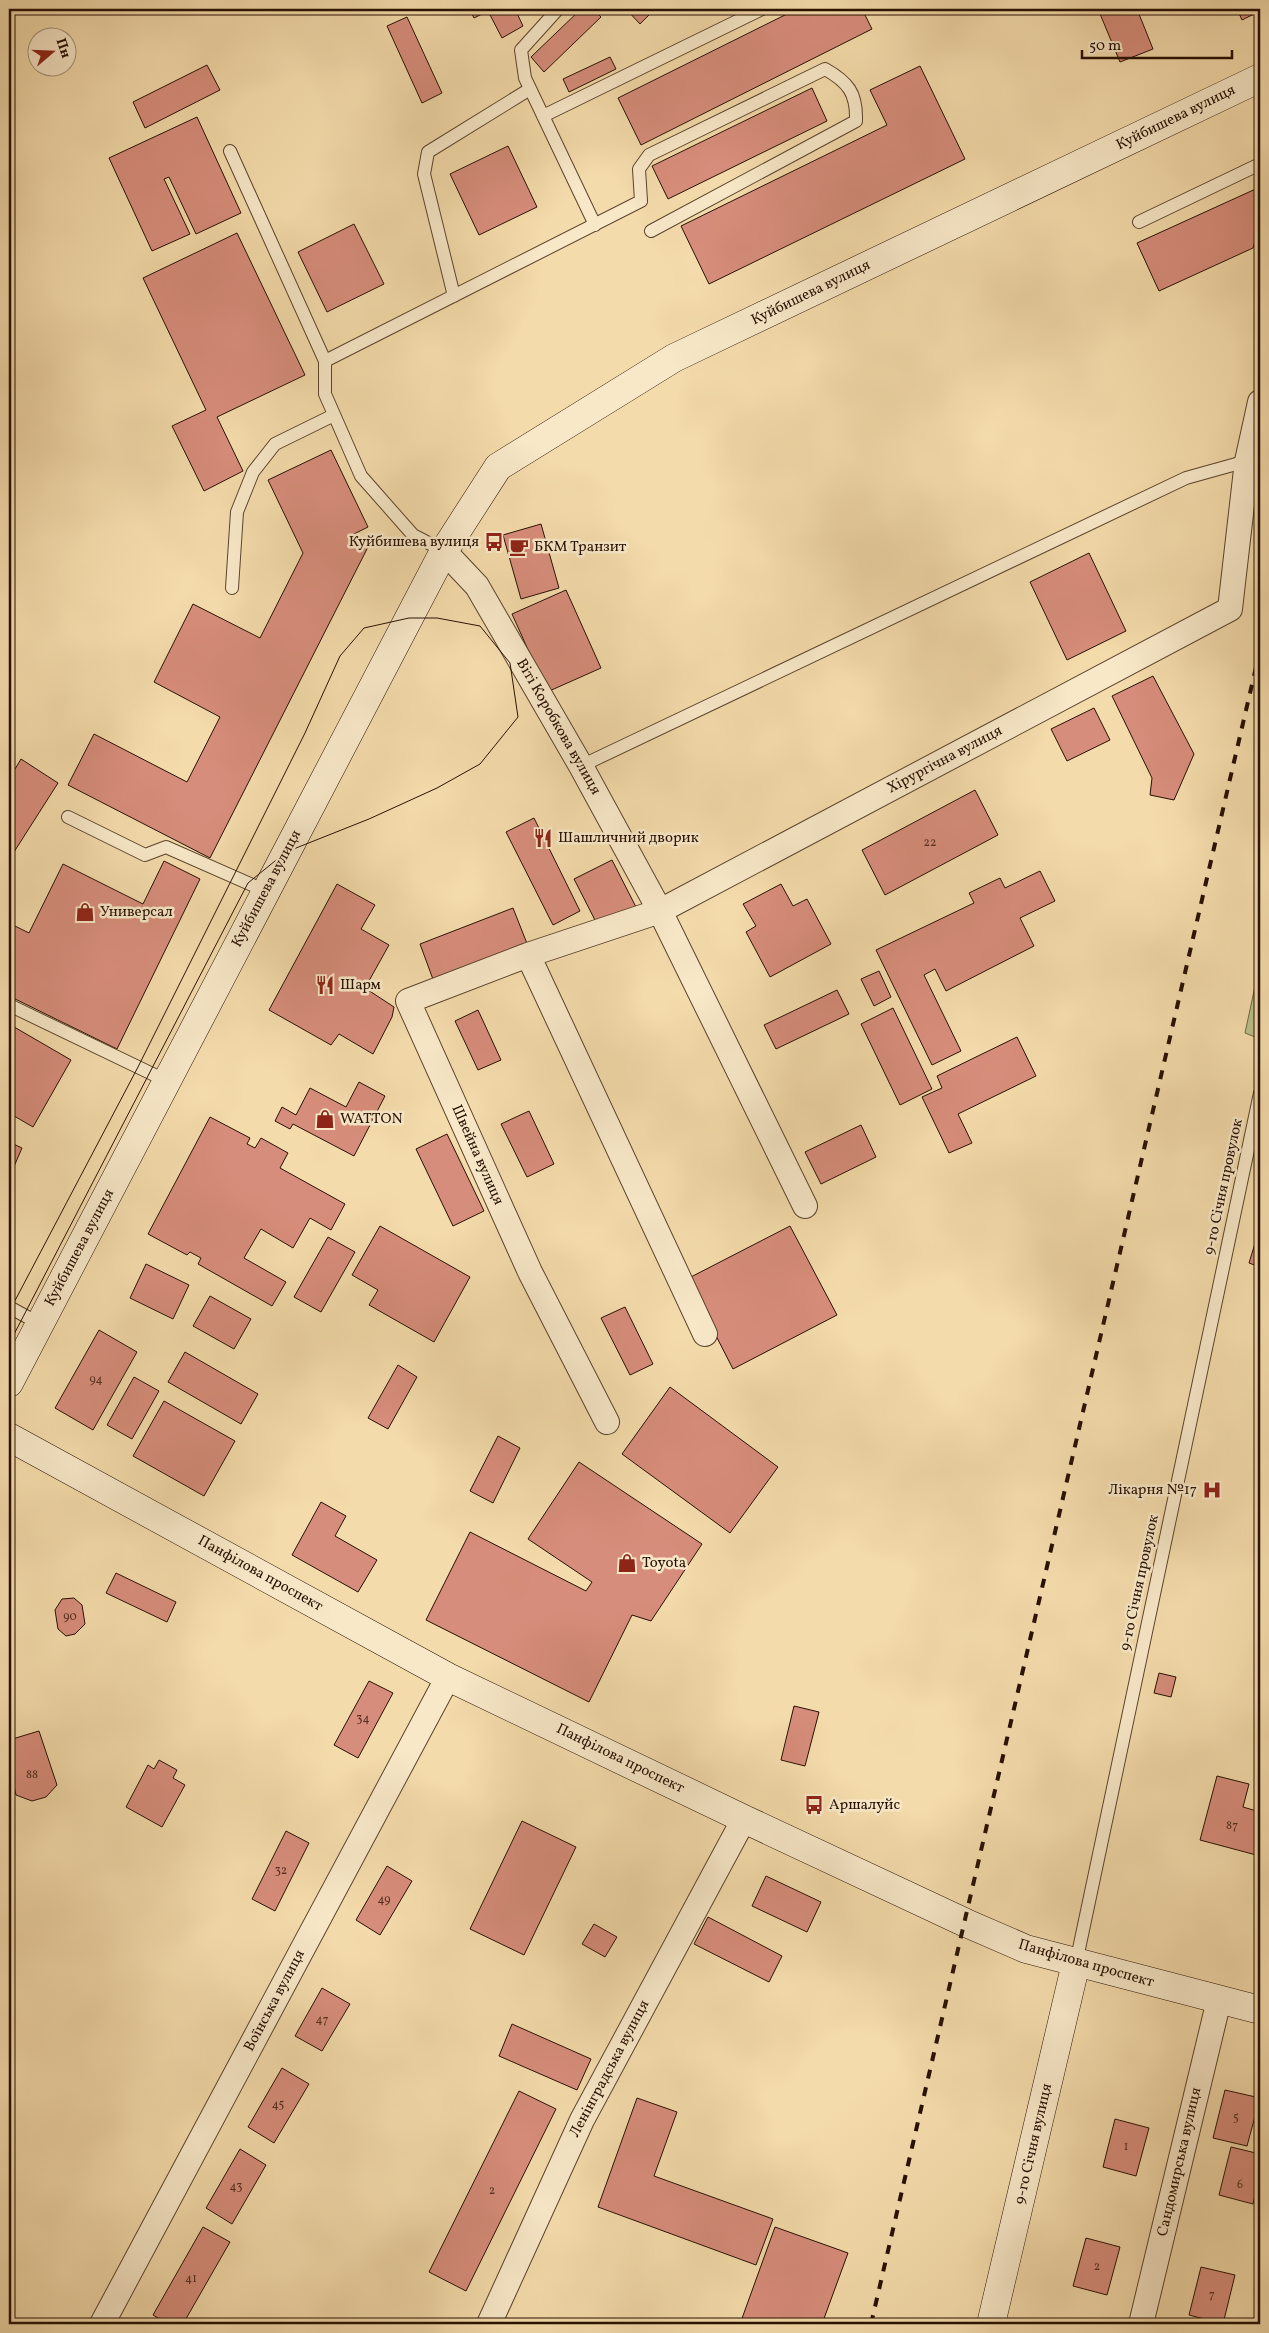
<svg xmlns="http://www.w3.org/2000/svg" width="1269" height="2333" font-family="Vollkorn,serif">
	<rect width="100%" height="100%" fill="#f4dbab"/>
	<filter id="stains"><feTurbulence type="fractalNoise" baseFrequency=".004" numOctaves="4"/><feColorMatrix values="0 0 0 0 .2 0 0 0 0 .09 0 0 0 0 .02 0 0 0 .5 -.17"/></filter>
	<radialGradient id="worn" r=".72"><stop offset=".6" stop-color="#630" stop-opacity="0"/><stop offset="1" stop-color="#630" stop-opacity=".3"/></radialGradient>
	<path fill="#bac08a" stroke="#706846" d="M1260,963V1039L1245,1033Z"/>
	<path fill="#d78d7b" stroke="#271002" d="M469,9H515L523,26L502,38L488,11L474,18Z
		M581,9H593L601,17L544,72L531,57Z
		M626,9H655L640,24Z
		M797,9H862L872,29L641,145L618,98Z
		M1098,9H1137L1153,49L1120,62Z
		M1222,9H1235L1224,14Z
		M1237,9H1260V11L1242,20Z
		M407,17L442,93L422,103L387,26Z
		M610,57L616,69L569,92L563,79Z
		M207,65L220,90L145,128L133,102Z
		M920,66L965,159L709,284L681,226L887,125L870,90Z
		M812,88L827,121L668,199L652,166Z
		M197,117L241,213L196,234L169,177L164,179L190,234L152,251L109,158Z
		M508,146L537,207L479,235L450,174Z
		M1260,187V224L1253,248L1159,291L1137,243Z
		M354,224L384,284L327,312L298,252Z
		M237,233L305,375L217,417L243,471L204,491L172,426L206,410L143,278Z
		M331,450L368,527L348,537L368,547L210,858L68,785L94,734L187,782L220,717L154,682L193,604L260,638L303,553L268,480Z
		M541,524L559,588L521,599L503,535Z
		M1089,553L1126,631L1067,660L1030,582Z
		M566,590L601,668L547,692L512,614Z
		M1153,676L1194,754L1174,800L1150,795L1152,778L1112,696Z
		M1094,708L1110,740L1067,761L1051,729Z
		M21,759L58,783L14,852L9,848V779Z
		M975,790L998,835L885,895L862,850Z
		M534,818L580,911L553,925L506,832Z
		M612,860L636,907L598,926L574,879Z
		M164,861L200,879L117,1049L9,996V923L29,933L63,864L143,904Z
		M1040,871L1055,901L1020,918L1034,946L946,991L935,969L924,975L961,1051L932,1065L876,950L974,903L969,893L1000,878L1005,888Z
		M337,884L375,905L361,929L389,945L365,988L394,1007L392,1017L373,1054L339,1034L331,1045L269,1010Z
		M781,884L793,906L807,899L831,944L770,977L746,932L756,926L743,904Z
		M513,908L528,946L434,982L420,944Z
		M879,971L891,997L874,1006L861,979Z
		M837,990L849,1014L776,1049L764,1025Z
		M893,1008L932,1089L900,1105L861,1024Z
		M478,1010L501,1060L478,1070L455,1021Z
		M9,1024L71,1060L33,1127L9,1113Z
		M1017,1037L1036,1076L958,1114L972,1143L949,1153L922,1097L942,1088L937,1076Z
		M359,1082L385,1096L354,1156L293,1124L290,1129L275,1121L282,1107L296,1115L310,1088L346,1107Z
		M529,1111L554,1164L527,1177L501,1124Z
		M210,1117L250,1138L247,1144L255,1148L261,1138L288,1153L280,1168L345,1204L331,1230L310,1218L293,1248L261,1229L244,1258L286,1282L272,1306L198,1264L201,1258L190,1252L187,1255L148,1234Z
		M861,1125L876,1157L821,1184L805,1152Z
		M447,1134L484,1211L453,1226L416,1149Z
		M9,1142L22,1148L9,1178Z
		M380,1226L470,1277L434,1342L369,1305L378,1290L352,1275Z
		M790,1226L837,1315L733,1369L687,1279Z
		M1260,1227V1267L1249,1263Z
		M328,1237L355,1252L321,1312L294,1297Z
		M146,1264L189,1285L173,1319L130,1298Z
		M210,1296L251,1319L234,1349L193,1326Z
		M625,1307L653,1364L630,1375L601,1318Z
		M99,1330L137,1352L93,1430L55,1408Z
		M185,1352L258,1394L241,1424L168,1382Z
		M398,1365L417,1377L388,1429L368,1418Z
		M134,1377L159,1391L132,1439L107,1425Z
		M670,1387L778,1467L730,1533L622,1454Z
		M164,1401L235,1441L204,1496L133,1456Z
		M498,1436L520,1448L493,1503L470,1491Z
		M579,1462L702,1544L651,1621L632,1615L589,1702L426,1620L470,1532L586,1591L592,1582L528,1539Z
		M321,1502L346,1516L335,1536L377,1560L358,1592L292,1555Z
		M116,1573L176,1602L167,1622L106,1593Z
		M74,1598L82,1605L85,1624L75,1634L66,1636L58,1629L55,1610L62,1599Z
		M1159,1673L1176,1677L1171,1697L1154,1693Z
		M369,1681L393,1693L358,1758L334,1745Z
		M794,1706L819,1712L805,1766L781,1760Z
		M39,1731L57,1785L46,1797L32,1801L16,1795L9,1764V1740Z
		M159,1760L177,1770L173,1778L185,1785L162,1827L126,1807L148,1765L154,1769Z
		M1217,1776L1249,1784L1243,1807L1260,1812V1856L1200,1840Z
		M522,1821L576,1847L524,1955L470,1929Z
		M286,1831L309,1843L275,1911L252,1899Z
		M387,1866L412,1881L380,1935L356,1920Z
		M766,1876L821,1902L807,1932L752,1906Z
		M708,1917L782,1956L769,1982L694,1944Z
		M594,1924L617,1937L605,1957L582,1944Z
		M322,1988L350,2004L322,2051L295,2036Z
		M512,2024L591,2059L577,2090L499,2056Z
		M282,2068L309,2084L274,2143L248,2127Z
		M1225,2090L1260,2098L1247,2146L1213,2138Z
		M519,2091L556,2109L466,2291L429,2272Z
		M637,2098L677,2112L654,2176L773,2219L756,2265L598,2207Z
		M1115,2119L1149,2128L1136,2176L1103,2167Z
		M1231,2147L1260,2154V2174L1253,2204L1219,2195Z
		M240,2149L266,2165L232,2224L206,2208Z
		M203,2227L230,2242L183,2324H168L153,2315Z
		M775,2227L848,2253L822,2324H740Z
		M1086,2238L1120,2247L1107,2295L1073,2286Z
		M1201,2267L1235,2275L1223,2324L1189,2315Z"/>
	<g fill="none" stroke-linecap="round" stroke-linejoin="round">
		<g stroke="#5a432c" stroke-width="14">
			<path id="lane" d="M558,9L521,50L525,78L595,225
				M543,116L762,9
				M230,151L325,361V394L361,476L413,535L444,551
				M1139,222L1260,164
				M454,296L424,174L428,152L530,89
				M325,361L641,201L639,169L649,155L825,69C848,82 857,93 856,121L651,231
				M232,588L237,512L253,472L275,444L334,415
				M581,766L1186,478L1247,461
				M68,817L145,855L166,847L266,891
				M9,1005L167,1081
				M9,1307L40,1324
				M1076,1963L1260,1093"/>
		</g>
		<g stroke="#5a432c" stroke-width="26">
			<path id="street" d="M444,551L477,586L581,766L660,911L1230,609L1247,461L1260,402
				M528,955L705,1334
				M607,1422L530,1272L408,1001L528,955L660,911L805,1206
				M102,2324L448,1677
				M489,2324L582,2120L744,1819
				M1141,2324L1219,2000"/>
		</g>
		<g stroke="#271002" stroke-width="29">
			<path id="secondary" d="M9,1383L444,551L498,467L674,358L1260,78
				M9,1437L448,1677L744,1819L966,1923L1026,1949L1260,2010
				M991,2324L1076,1963"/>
		</g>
		<use href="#lane" stroke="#f8e8c8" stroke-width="12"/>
		<use href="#street" stroke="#f8e8c8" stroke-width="24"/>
		<use href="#secondary" stroke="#f8e8c8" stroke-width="28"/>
		<path stroke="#271002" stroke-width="1" d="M9,1312L138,1067L305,733L340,656L364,628L409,618H437L480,626L510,663L518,717L480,764L437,788L369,819L286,852L248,883L9,1344"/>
		<path stroke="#271002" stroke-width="4" stroke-dasharray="9 9" stroke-linecap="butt" d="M871,2324L1260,650"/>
	</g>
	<defs>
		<g id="bus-bare" transform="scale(1.5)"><path d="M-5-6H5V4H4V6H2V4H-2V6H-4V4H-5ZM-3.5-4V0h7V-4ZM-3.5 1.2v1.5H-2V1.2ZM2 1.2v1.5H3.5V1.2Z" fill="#8f2418" stroke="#f8e8c8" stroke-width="2.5" paint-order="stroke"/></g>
		<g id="cafe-bare" transform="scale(1.5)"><path d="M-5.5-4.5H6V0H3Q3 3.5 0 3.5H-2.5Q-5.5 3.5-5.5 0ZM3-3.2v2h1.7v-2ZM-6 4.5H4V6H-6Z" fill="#8f2418" stroke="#f8e8c8" stroke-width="2.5" paint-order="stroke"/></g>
		<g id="restaurant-bare" transform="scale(1.5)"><path d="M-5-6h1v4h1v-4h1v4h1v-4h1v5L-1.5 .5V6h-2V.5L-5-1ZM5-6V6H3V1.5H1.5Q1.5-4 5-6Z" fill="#8f2418" stroke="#f8e8c8" stroke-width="2.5" paint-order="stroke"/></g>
		<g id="shop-bare" transform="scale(1.5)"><path d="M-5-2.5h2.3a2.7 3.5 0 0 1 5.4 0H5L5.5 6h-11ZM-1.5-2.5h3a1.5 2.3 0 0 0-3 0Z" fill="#8f2418" stroke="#f8e8c8" stroke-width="2.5" paint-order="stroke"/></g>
		<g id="hospital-bare" transform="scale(1.5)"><path d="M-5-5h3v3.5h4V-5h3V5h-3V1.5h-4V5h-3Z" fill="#8f2418" stroke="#f8e8c8" stroke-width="2.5" paint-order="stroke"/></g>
	</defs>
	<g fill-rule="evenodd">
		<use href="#bus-bare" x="494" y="542"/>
		<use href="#cafe-bare" x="519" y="547"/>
		<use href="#restaurant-bare" x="543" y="838"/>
		<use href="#shop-bare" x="85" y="912"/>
		<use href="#restaurant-bare" x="325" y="985"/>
		<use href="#shop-bare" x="325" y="1119"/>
		<use href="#hospital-bare" x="1212" y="1490"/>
		<use href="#shop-bare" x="627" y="1563"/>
		<use href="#bus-bare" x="814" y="1805"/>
	</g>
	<g text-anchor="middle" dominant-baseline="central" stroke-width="5" stroke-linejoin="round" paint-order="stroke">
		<g font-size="12" fill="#532f20">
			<text x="930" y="843">22</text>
			<text x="96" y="1380">94</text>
			<text x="70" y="1617">90</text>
			<text x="363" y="1719">34</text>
			<text x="32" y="1775">88</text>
			<text x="1232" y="1826">87</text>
			<text x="281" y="1871">32</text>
			<text x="384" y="1900">49</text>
			<text x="322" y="2020">47</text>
			<text x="278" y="2105">45</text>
			<text x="1236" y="2118">5</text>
			<text x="1126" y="2147">1</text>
			<text x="1240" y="2185">6</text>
			<text x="236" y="2187">43</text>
			<text x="492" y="2191">2</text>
			<text x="1097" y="2267">2</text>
			<text x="191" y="2279">41</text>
			<text x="1212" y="2295">7</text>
		</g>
		<g font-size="15" fill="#271002" stroke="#f8e8c8">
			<text transform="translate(1176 118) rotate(-26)">Куйбишева вулиця</text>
			<text transform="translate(811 293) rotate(-26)">Куйбишева вулиця</text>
			<text transform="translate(558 727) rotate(60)">Віті Коробкова вулиця</text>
			<text transform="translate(945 760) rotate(-28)">Хірургічна вулиця</text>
			<text transform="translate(267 889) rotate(-62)">Куйбишева вулиця</text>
			<text transform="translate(477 1155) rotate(66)">Швейна вулиця</text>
			<text transform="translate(1224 1187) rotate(-78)">9-го Січня провулок</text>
			<text transform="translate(80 1248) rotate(-62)">Куйбишева вулиця</text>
			<text transform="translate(260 1574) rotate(29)">Панфілова проспект</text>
			<text transform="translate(1140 1583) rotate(-78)">9-го Січня провулок</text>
			<text transform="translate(620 1759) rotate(26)">Панфілова проспект</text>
			<text transform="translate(1086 1964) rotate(16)">Панфілова проспект</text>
			<text transform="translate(275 2001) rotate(-62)">Воїнська вулиця</text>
			<text transform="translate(610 2069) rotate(-62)">Ленінградська вулиця</text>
			<text transform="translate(1034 2144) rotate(-77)">9-го Січня вулиця</text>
			<text transform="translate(1180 2162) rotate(-77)">Сандомирська вулиця</text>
		</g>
		<g font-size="15" fill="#271002" stroke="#f8e8c8" text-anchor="start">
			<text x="479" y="542" text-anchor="end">Куйбишева вулиця</text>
			<text x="534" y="547">БКМ Транзит</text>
			<text x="558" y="838">Шашличний дворик</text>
			<text x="100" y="912">Универсал</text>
			<text x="340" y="985">Шарм</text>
			<text x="340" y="1119">WATTON</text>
			<text x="1197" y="1490" text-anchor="end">Лікарня №17</text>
			<text x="642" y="1563">Toyota</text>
			<text x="829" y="1805">Аршалуйс</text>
		</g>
	</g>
	<rect width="1269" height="2333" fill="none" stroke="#f4dbab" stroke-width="30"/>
	<rect x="10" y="10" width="1249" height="2313" fill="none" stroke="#271002" stroke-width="2.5"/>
	<rect x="15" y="15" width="1239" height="2303" fill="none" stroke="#271002"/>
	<g transform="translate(52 52) rotate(71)"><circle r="24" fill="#f8e8c8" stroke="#a49279"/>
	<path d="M0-4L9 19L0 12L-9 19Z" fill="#8f2418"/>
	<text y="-8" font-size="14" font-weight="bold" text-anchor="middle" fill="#271002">Пн</text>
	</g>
	<path d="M1082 50v8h150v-8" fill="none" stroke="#271002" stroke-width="2.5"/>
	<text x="1089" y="50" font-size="15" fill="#271002" stroke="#f8e8c8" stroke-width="4" paint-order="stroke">50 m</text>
	<rect width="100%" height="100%" filter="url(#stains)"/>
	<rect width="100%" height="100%" fill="url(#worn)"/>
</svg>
